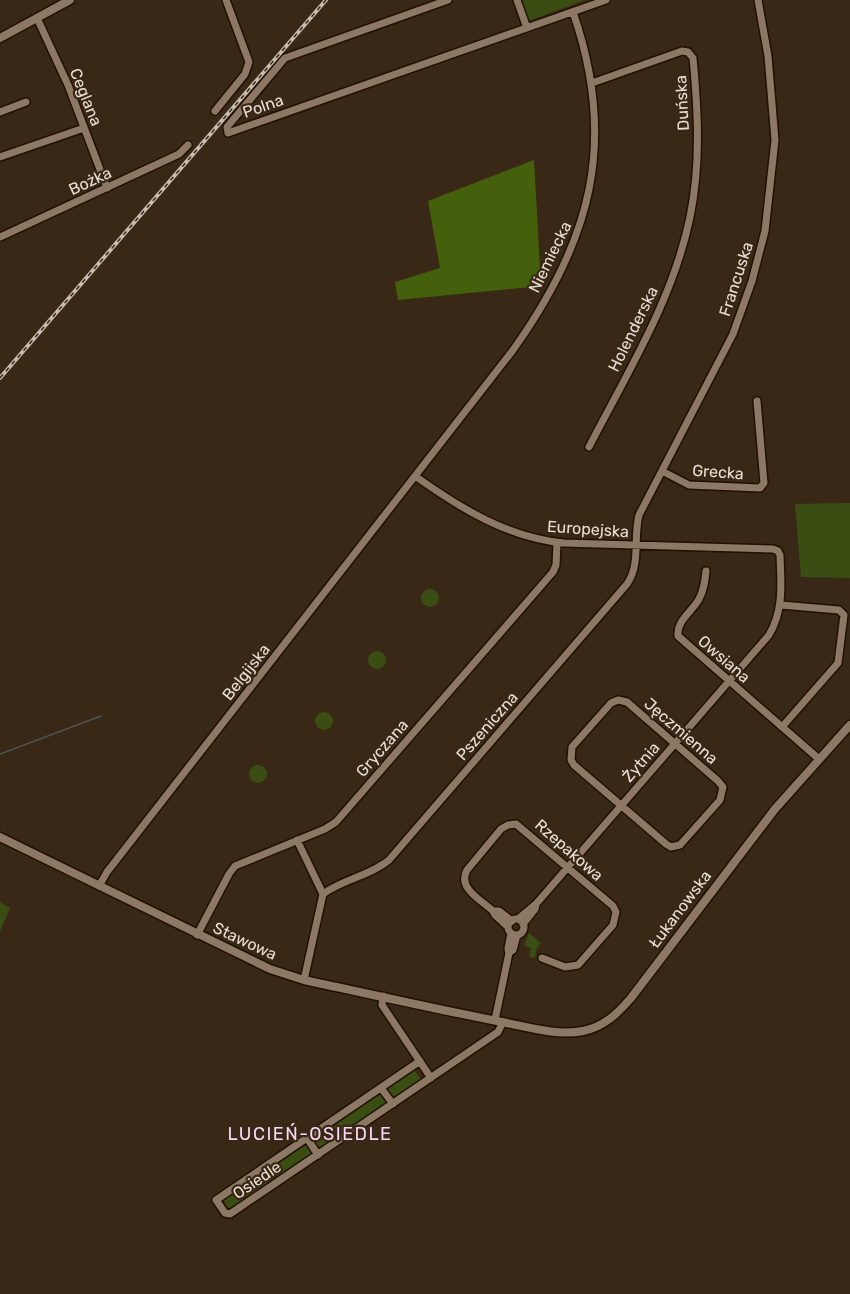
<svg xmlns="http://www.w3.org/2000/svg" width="850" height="1294" font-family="Rubik,sans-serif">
	<rect width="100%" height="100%" fill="#392816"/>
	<path fill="#3a4e14" d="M520,0H585L528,21Z
		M850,503V578L801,577L795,504Z
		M421 598a9 9 0 1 1 18 0a9 9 0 1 1-18 0Z
		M368 660a9 9 0 1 1 18 0a9 9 0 1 1-18 0Z
		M315 721a9 9 0 1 1 18 0a9 9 0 1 1-18 0Z
		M249 774a9 9 0 1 1 18 0a9 9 0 1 1-18 0Z
		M0,902L10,908L0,931Z
		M529,933L541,943L537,948L535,958L529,957L531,948L524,946Z
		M413,1069L422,1080L409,1091L406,1090L394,1098C390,1096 387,1091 388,1086Z
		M376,1093L382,1094L387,1103L360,1124H356L347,1130V1133L333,1143L329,1142L318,1148L314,1141V1136L344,1118L345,1115L363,1102L366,1103L375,1097Z
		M306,1143L313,1154L286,1174L283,1173L274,1179V1183L250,1199L247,1198L238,1204L237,1208L230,1211L223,1199L226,1195L229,1196L238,1190V1187L263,1170L266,1171L280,1161L281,1158Z"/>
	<path fill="#45600d" d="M534,160L541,286L398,300L395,282L440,268L428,201Z"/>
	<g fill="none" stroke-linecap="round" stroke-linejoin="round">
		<path stroke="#4c5452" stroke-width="1.5" d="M0,754L101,716"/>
		<g stroke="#201101" stroke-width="10">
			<path id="minor" d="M448,0L285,58L227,127L228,133L606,0
				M517,0L527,28
				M37,18L68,85L107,188
				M215,111L245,74L249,62L226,0
				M0,112L26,102
				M0,157L84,128
				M0,237L179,154L188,145
				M589,447C627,373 673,300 690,217C701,164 698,111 693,58L688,52L682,51L592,83
				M662,471L689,485L760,488L764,483L757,401
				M415,476C460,508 508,538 564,543L773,549L778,551L780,555C781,583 784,610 769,635L536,904L518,919
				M706,571C705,581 704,590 699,599C692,612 676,621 678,636L819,759
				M781,605L839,610L844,615L838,663L782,727
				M618,700L627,702L718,781L723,787L720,800L680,845L671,847L666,844L574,765L571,760L572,747L611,703Z
				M297,840L323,894L304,980
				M99,886L107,872L513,350C591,241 618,142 573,12
				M323,894C343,879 370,876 389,860L627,584C641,564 633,538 639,515L733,334L752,281L765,231L775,140L768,56L758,0
				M493,911H499L512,921
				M508 927a8 8 0 1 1 16 0a8 8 0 1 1-16 0Z
				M523,924L535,909L536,904
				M508,927L495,915L493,911C481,900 457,888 467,870L501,829L508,825L516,824L613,906L616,912L613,925L578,965L565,967L542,958
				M197,935L229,874L235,866L325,829L336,822L553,572L556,565L557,543
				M509,953L513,950L517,935
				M383,996L382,1005L431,1078
				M495,1020L509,953L508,949L511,933
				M420,1061L216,1200L225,1213L230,1214L498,1032L503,1022
				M381,1088L393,1104
				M307,1138L318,1155"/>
		</g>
		<g stroke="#201101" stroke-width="11">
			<path id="tertiary" d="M0,38L70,0
				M0,837L270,969L304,980C370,994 435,1009 502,1022C528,1027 556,1036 583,1031C604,1027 618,1013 631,998L775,809L850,725"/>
		</g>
		<use href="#minor" stroke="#8c7864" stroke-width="7"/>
		<use href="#tertiary" stroke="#8c7864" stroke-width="8"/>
		<g stroke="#c8bcb0" stroke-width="4">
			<path id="rail" d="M0,378L326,0"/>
		</g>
		<use href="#rail" stroke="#392816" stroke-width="1.5" stroke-dasharray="4.5" stroke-linecap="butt"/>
	</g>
	<g text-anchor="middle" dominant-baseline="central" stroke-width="4.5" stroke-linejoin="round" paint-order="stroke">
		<g font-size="16" fill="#eadfd4" stroke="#392816">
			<text transform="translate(86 97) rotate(68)">Ceglana</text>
			<text transform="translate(682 103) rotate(-93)">Duńska</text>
			<text transform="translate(263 106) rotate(-19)">Polna</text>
			<text transform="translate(90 181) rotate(-25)">Bożka</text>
			<text transform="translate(550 257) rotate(-64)">Niemiecka</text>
			<text transform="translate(736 279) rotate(-72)">Francuska</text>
			<text transform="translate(633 329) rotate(-64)">Holenderska</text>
			<text transform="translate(718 472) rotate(4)">Grecka</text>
			<text transform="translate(588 529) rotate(4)">Europejska</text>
			<text transform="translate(724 659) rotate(41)">Owsiana</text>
			<text transform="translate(246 672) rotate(-52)">Belgijska</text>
			<text transform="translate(487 726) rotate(-49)">Pszeniczna</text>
			<text transform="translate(681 731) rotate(41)">Jęczmienna</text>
			<text transform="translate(382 748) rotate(-49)">Gryczana</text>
			<text transform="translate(641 762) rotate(-49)">Żytnia</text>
			<text transform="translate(569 850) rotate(41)">Rzepakowa</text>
			<text transform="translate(680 909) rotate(-53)">Łukanowska</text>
			<text transform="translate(245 941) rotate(25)">Stawowa</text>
			<text transform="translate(257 1180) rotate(-34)">Osiedle</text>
		</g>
		<g font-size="18" letter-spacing="1.5" fill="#fcd6f7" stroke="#392816">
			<text x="310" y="1134">LUCIEŃ-OSIEDLE</text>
		</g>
	</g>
</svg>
